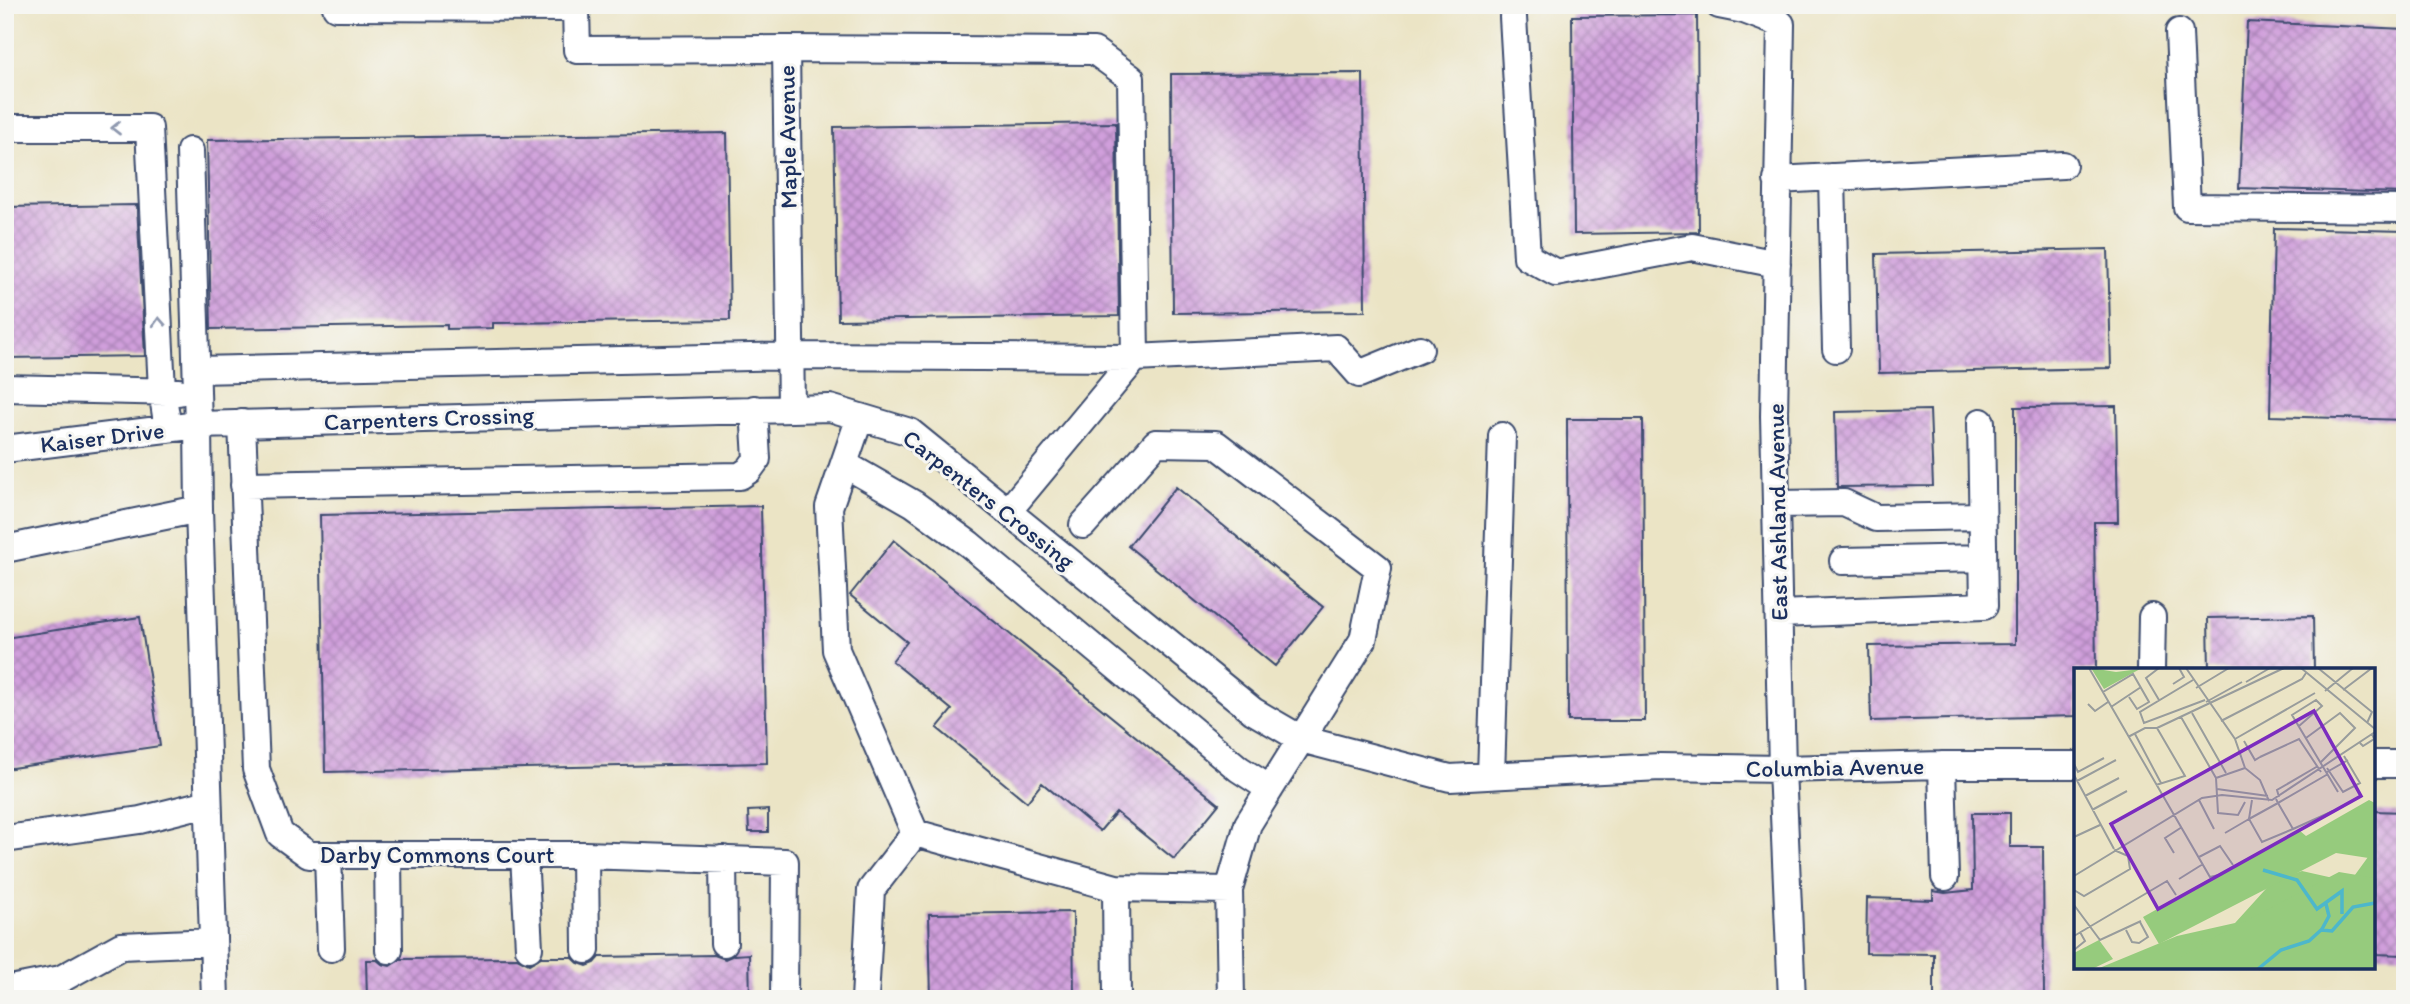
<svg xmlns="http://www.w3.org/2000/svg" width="2410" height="1004" font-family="Itim,sans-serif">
	<defs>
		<pattern id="building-cross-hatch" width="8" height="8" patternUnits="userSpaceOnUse" patternTransform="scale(1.75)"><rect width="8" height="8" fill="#d09fdb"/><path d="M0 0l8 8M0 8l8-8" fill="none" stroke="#a882b5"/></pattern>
	</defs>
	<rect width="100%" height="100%" fill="#f6f6f2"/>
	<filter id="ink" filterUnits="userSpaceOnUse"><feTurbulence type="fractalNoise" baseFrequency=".0143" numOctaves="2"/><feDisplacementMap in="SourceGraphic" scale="14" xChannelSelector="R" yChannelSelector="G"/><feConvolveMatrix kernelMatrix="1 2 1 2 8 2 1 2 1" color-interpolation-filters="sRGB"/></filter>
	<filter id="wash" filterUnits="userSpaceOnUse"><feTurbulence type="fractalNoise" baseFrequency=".00686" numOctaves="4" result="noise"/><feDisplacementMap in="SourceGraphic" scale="28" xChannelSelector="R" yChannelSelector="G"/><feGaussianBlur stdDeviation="1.57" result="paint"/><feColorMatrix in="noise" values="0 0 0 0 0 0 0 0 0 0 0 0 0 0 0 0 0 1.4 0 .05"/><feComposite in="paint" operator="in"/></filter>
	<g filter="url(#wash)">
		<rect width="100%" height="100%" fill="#ebe4c5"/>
		<g id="blocks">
			<path fill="url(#building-cross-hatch)" d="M1697,15L1699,232L1574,234L1572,16Z
				M2247,22L2405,29V193L2239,188Z
				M1363,73L1365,311L1173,313L1171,74Z
				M1116,123L1119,316L838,320L834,127Z
				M727,133L730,320L493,323V328L447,329V325L211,329L207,140Z
				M137,205L145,356L5,358V207Z
				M2274,228L2405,231V420L2270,416Z
				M2108,249L2111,368L1879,373L1876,254Z
				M2116,406L2118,522H2094L2096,670H2076V716L1871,721L1869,646L2015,644V407Z
				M1930,410L1933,486L1837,487L1835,412Z
				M1567,419H1643L1645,721H1568Z
				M1176,487L1323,607L1275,666L1128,546Z
				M761,506L767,763L325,772L320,515Z
				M894,540L1219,804L1174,859L1116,812L1100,831L1042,783L1027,802L937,728L952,710L892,661L907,642L850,595Z
				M2313,616L2314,670H2209L2208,618Z
				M140,617L160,746L5,769V638Z
				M768,810V832H749L748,811Z
				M2373,811L2405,812V955L2373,954Z
				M1972,813H2010V847H2043L2044,999H1934V954L1866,953L1867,898L1933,900V891L1945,893L1973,890Z
				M1073,912L1074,999H931L929,914Z
				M749,954L750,999H367L366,960H377L382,964L390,966L401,959L517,958L529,964L541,957H572L578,963L587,966L595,963L600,957L714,955L725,959L734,955Z"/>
		</g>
	</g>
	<g filter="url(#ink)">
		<use href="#blocks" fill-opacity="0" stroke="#3a4a6d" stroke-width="2"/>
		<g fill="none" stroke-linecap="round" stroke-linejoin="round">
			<g stroke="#3a4a6d" stroke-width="30">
				<path id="minor" d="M1719,5L1744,10L1781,24L1774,416L1782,769L1792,999
					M336,7L576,8L577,50L786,49
					M1513,17L1527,257L1556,273L1692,247L1777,264
					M2179,32L2187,207L2405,209
					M5,128H149L162,390L168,429
					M190,151L198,425L199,509L215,999
					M1832,177L1836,349
					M1777,180L2063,165
					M197,370L790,356L1135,358L1131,78L1094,51L786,49L791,407
					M5,388L178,392
					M860,417L829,507L836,650L915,833L871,890L865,999
					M242,423L256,769L280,834L309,855H585L785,862L784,999
					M5,449L198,425L830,408L910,432L1253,711L1301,739L1450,778L1660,767L1782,769L1942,765H2076
					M844,464L914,504L969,544L1239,769L1270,789
					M244,485L740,476L749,470L757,459L754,409
					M1777,504L1844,503L1876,518L1982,516
					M1009,510L1135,358L1336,348L1359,374L1420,349
					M5,549L199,509
					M1843,561L1983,558
					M1779,614L1984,606L1981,422
					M2151,670L2152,617
					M2373,764H2405
					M1942,765L1945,877
					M1491,775L1502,436
					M915,833L1116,888L1229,890L1248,824L1363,640L1378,568L1216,444L1156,443L1083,525
					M5,839L140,820L208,803
					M328,855L331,948
					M388,855L389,950
					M524,855L529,948
					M585,855L586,950
					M723,859L724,943
					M1116,888L1117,999
					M1229,890L1231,999
					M5,990L61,979L121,946L213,942"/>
			</g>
			<use href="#minor" stroke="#fff" stroke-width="26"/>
		</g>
		<defs><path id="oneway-chevron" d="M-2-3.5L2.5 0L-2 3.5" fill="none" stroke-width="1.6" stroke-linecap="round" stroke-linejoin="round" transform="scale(1.75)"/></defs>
		<g stroke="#8d97ae">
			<use href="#oneway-chevron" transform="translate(116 128) rotate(180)"/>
			<use href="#oneway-chevron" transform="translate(159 322) rotate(-93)"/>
		</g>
	</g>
	<g text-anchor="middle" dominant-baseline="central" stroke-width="6" stroke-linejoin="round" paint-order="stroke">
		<g font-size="24" fill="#1b2f5e" stroke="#f6f6f2">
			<text transform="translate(787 137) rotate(-91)">Maple Avenue</text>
			<text transform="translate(429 418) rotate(-2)">Carpenters Crossing</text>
			<text transform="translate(102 437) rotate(-7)">Kaiser Drive</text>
			<text transform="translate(989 499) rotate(38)">Carpenters Crossing</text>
			<text transform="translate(1777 512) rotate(-91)">East Ashland Avenue</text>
			<text transform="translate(1835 767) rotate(-1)">Columbia Avenue</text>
			<text x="437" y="854">Darby Commons Court</text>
		</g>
	</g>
	<g transform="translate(2074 668)">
		<rect width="301" height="301" fill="#ebe4c5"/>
		<path d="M301,138V232L278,211L294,189ZM228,203L268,212L143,301H23L103,268L161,255L200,212Z" fill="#96cb7d"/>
		<path d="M17,0L42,4L66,1L30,21ZM295,132L301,135V191L262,185L85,276L69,249L225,162L232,168ZM265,204L301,210V301H98L96,296L141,269ZM25,272L39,291L18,301H0V285Z" fill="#96cb7d"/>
		<path fill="none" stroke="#4db7cb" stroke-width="3.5" d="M189,202L223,212L243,241L268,223V246M248,261L255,248L252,236M184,301L207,282L235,273L247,262L258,263L279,239L301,235"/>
		<path fill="none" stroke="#989c9c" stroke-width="2" d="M15,0L136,209L149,206M85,0L72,10L85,32M112,0L161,71L171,100L186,112L195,133M227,0L301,61M244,0L298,44L293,55M119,12L66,44L70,55L131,32M172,14L196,0M99,16L110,9L105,0M122,20L155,0M269,22L298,0M251,23L279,0M29,24L59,6L75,34L63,41L55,29M132,34L168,14M14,36L21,43L34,34M37,39L67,19M118,45L152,105M107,49L142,110M147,53L228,11L232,5M225,58L248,38L242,32L218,47L264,124M83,60L210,0M61,66L87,115M54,69L71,60H83L111,108L82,117M232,70L266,45L281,60L247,94M161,71L241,25M170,73L181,92L186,89M286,75L289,78L300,71L298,66M186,89L225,71L247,104M0,96L4,104L30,90M171,100L142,110L144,145L164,147L171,134M253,100L269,124L286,115L270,88M253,104L274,92M0,107L40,181M3,113L42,92M143,121L194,128M11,128L45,110M205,129L203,122L244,98M202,131L204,135L219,161L188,174L175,151L204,135L254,106M125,132L140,161M18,142L53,123M219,161L259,143M151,165L175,151L178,132M0,169L26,157M100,185L91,170L108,159M125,189L146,178L159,197M0,208L128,130L148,127L198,132L301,64M105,211L129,196M0,222L10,228L56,201L54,188L40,182M0,237L26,272L67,253M52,262L58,274L65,275L74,269L66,254M0,268L93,213L102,227M0,282L11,273L6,264"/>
		<path fill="#7b2cbf" fill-opacity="0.15" stroke="#7b2cbf" stroke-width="3.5" d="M240,43L287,128L84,241L37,156Z"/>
		<rect width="301" height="301" fill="none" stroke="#1b2f5e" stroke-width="3.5"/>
	</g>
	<rect width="2410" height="1004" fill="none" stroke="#f6f6f2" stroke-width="28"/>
</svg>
